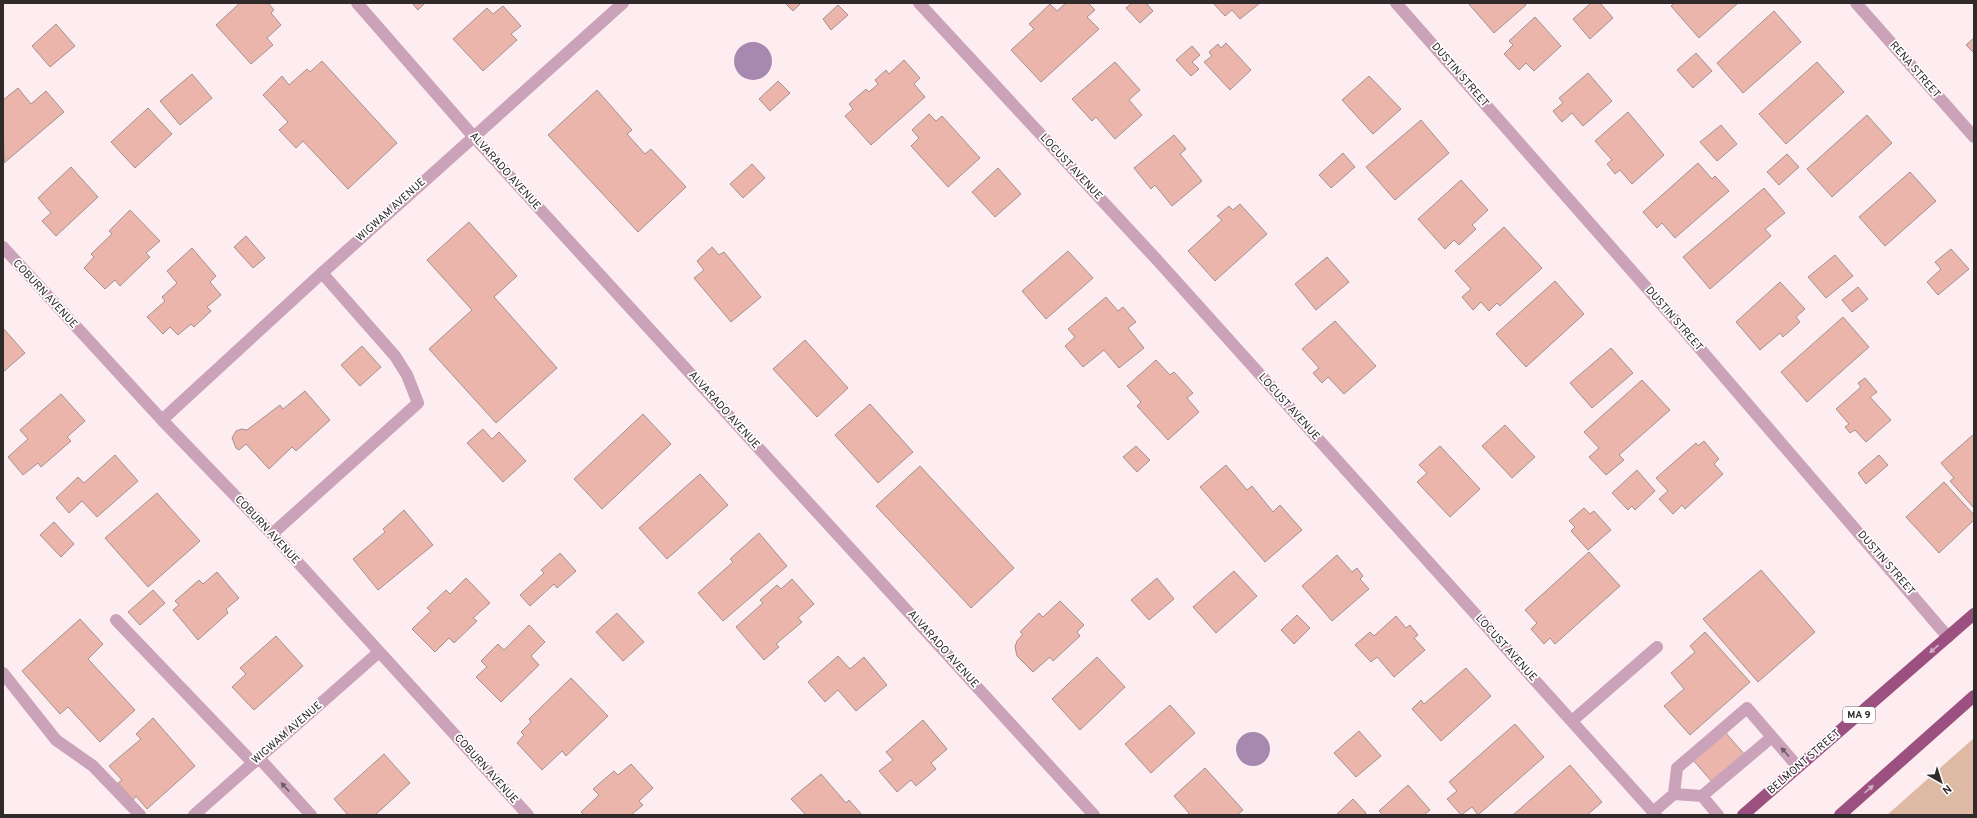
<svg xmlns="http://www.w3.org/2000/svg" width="1977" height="818" font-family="Overpass,sans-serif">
	<rect width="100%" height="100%" fill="#feedf0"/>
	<path fill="#debaa5" d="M1974,738V815H1887Z"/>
	<path fill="#a788af" d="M734 61a19 19 0 1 1 38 0a19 19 0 1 1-38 0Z
		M1236 749a17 17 0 1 1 34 0a17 17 0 1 1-34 0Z"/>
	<path fill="#ecb5ac" stroke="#a1928f" d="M240,3H268L274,10L271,13L281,25L267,38L273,45L251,64L216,25Z
		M412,3H425L418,10Z
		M785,3H801L793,11Z
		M1066,3H1088L1095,10L1087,17L1099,29L1041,82L1011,50L1034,29L1029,24L1050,4L1057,11Z
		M1132,3H1146L1153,11L1140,23L1126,8Z
		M1213,3H1260L1240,19L1232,10L1225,16Z
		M1468,3H1524L1526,5L1494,33Z
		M1591,3H1600L1613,18L1590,39L1573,19Z
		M1675,3H1738L1699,38L1671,6Z
		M838,5L848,15L831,30L823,19Z
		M503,6L521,26L511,34L517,40L483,71L453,39L487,8L493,14Z
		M1774,11L1801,42L1743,93L1717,63Z
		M1535,17L1561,46L1534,71L1526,63L1519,70L1504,54L1513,45L1509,41Z
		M56,24L75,46L50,67L32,46Z
		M1974,38V53L1966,45Z
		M1226,43L1251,70L1230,90L1204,62L1212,56L1209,52L1218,44L1221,48Z
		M1192,46L1200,55L1192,62L1199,69L1191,76L1176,60Z
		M1696,53L1712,71L1693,88L1677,70Z
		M904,60L920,78L914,84L925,97L871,145L845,116L853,109L849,104L866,89L869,92L878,84L875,80L886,70L889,74Z
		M322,61L397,143L348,189L303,141L296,148L279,130L288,122L263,95L282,76L289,85L307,69L310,72Z
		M1115,62L1140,90L1129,100L1142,115L1115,139L1096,117L1092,121L1072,99Z
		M1817,62L1844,92L1786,144L1759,114Z
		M1588,73L1612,101L1583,126L1572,113L1562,122L1553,111L1563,103L1559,98Z
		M192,74L212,98L180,125L160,101Z
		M1369,76L1401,109L1373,134L1342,100Z
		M778,81L790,93L770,111L759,99Z
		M18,88L31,104L46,91L64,112L4,163L3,100Z
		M597,90L632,130L627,134L645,154L651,149L686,187L638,232L548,135Z
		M148,108L172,134L135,168L111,142Z
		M1628,112L1664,155L1632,184L1620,170L1615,174L1607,164L1612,160L1595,141Z
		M929,114L936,121L942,116L980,158L948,187L911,146L919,138L912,130Z
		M1867,115L1892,143L1832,197L1807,169Z
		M1421,120L1449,153L1395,200L1366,167Z
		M1721,125L1737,144L1717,161L1700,142Z
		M1174,135L1186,149L1180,154L1202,181L1172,206L1155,185L1151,189L1134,168Z
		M1343,153L1355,167L1331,188L1319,175Z
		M1787,154L1799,167L1779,185L1767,172Z
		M1698,163L1712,179L1715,176L1729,191L1675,238L1662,223L1657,228L1643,212Z
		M752,164L765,178L743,198L730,184Z
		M71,167L98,197L56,236L42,221L51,213L38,198Z
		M998,168L1021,194L995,217L972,192Z
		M1910,172L1936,201L1885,246L1859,217Z
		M1461,180L1488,210L1472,225L1476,229L1459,245L1454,240L1445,249L1418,219Z
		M1764,188L1785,213L1765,229L1771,236L1710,289L1683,257Z
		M1240,204L1267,234L1215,281L1188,251L1222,220L1217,216L1229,206L1233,210Z
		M130,210L160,241L146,253L150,257L120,286L115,280L105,289L84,268L94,257L91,254L112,234L109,231Z
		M469,222L517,276L494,297L557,368L496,423L429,349L472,310L427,260Z
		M1504,227L1542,268L1500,306L1497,303L1489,311L1481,302L1473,310L1462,297L1471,289L1455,271Z
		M246,236L265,258L253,268L234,247Z
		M712,247L719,255L724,252L761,297L731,322L694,278L704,270L697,261Z
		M192,248L216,276L210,282L221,295L207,307L211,311L194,327L191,324L178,335L170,327L163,334L147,317L165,301L162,297L177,283L167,271Z
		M1951,249L1969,269L1938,295L1927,282L1941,269L1935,262Z
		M1068,251L1093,278L1046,319L1022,291Z
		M1835,255L1853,276L1826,298L1808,277Z
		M1327,257L1349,282L1316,310L1295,284Z
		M1555,281L1584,314L1526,367L1496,334Z
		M1780,282L1805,309L1796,317L1800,322L1783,337L1780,333L1760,350L1736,322Z
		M1858,287L1868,299L1852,312L1842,300Z
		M1106,297L1118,311L1123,307L1136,322L1128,328L1144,348L1119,368L1104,350L1083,367L1065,346L1075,337L1068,329Z
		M1843,317L1869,347L1807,402L1781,372Z
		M1335,321L1376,366L1344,394L1328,377L1322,383L1313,373L1319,368L1302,349Z
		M3,328L25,353L3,372Z
		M805,340L848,388L817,417L773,369Z
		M362,346L381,367L360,386L341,365Z
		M1611,348L1633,373L1592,408L1570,383Z
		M1156,360L1170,375L1174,372L1193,393L1187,398L1199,412L1168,440L1137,406L1141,402L1127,386Z
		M1865,378L1877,392L1870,397L1891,420L1866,442L1855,430L1850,433L1845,427L1849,424L1836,409L1861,387L1858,383Z
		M1642,380L1670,410L1619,455L1624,460L1606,475L1589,457L1599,448L1584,432Z
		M305,391L330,420L296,451L292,447L269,469L246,444L239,450L236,448L232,438L236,431L242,429L247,430L280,405L283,409Z
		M61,394L85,421L67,437L71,441L41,467L38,463L23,475L8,457L28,439L20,430Z
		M870,404L913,452L878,483L835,435Z
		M643,414L671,444L602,509L574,479Z
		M1505,425L1535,457L1512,478L1482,446Z
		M483,429L492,439L499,432L526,461L503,482L467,443Z
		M1974,434V505L1973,507L1950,481L1954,478L1941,463Z
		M1704,441L1719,459L1714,464L1723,474L1685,509L1682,505L1673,514L1659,499L1668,491L1656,478L1696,443L1698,446Z
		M1136,446L1150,460L1137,472L1123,457Z
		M1440,446L1480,489L1450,517L1417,482L1427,473L1419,465Z
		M115,455L138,481L97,517L82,501L69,513L56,498L78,477L84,483Z
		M1879,455L1888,465L1866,484L1858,473Z
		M1226,465L1247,490L1252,486L1273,512L1280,505L1302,530L1265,562L1200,487Z
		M920,466L1014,568L971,608L876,506Z
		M1637,470L1655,491L1635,510L1632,506L1628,510L1612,493Z
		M700,474L728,505L667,559L639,528Z
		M1944,482L1974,515V520L1939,553L1906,517Z
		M157,493L200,541L148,587L105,538Z
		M1584,508L1590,514L1594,511L1611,530L1588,550L1571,531L1575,527L1569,521Z
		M404,510L433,545L378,590L353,559L385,532L383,529Z
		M54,522L74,544L61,557L40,535Z
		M759,533L787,566L723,621L698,593L733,562L730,559Z
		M1589,552L1620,586L1555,644L1550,638L1544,644L1531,629L1537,623L1525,610Z
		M560,553L576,571L557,588L554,584L530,606L520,595L544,573L541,570Z
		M1337,555L1352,572L1357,568L1363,576L1360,579L1369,589L1332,621L1302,586Z
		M1761,570L1815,632L1758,682L1703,619Z
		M1234,571L1257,596L1216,633L1193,607Z
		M217,572L239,598L226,609L228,613L198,640L173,610L179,605L175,601L199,580L203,584Z
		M466,578L490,603L473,618L477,621L454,643L449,638L435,652L412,629L431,611L427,608L446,590L450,594Z
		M1157,578L1174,599L1149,620L1131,600Z
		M792,579L814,604L798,618L802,622L776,644L779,647L764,660L736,627L763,603L760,600L777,585L781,589Z
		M153,590L165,603L140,625L128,612Z
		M1060,601L1084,625L1077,632L1080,636L1053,661L1050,657L1033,672L1017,656L1015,647L1017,641L1023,634L1020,632L1039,613L1043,617Z
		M617,613L644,642L623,661L596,632Z
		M1297,615L1310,628L1294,644L1281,630Z
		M1396,616L1406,628L1410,625L1418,635L1414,638L1425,650L1394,677L1377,657L1371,662L1355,645L1370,632L1374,636Z
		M80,619L103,644L88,659L135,710L100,742L68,707L60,714L22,671Z
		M529,625L545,642L531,656L539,665L501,702L476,677L487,667L481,661L498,644L504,650Z
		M1705,632L1750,682L1690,735L1664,706L1684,689L1671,673L1695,652L1690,646Z
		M276,636L303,666L254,710L232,687L246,674L240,668Z
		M838,656L850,669L864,657L887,685L856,711L838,690L825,702L808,682Z
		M1097,657L1125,687L1080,730L1052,699Z
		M1466,668L1491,696L1441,741L1412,709L1421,700L1424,704Z
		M571,678L608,716L566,756L562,751L542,770L517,743L524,735L521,732L531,722L529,719Z
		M1170,705L1195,733L1151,773L1125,744Z
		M153,718L195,766L147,809L136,796L133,800L118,783L122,780L109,766L141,739L136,734Z
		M923,720L947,749L931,763L936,769L916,786L911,780L897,792L879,771L893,760L886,752Z
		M1515,724L1544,757L1478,815L1472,807L1461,815L1447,799L1457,791L1449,782Z
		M1359,731L1381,756L1356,777L1334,753Z
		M1725,732L1745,755L1713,783L1693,760Z
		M384,754L410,783L375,815H348L334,799Z
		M631,764L653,788L639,801L643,805L631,815H584L581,812L599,795L593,789L614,771L618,775Z
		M1570,765L1602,802L1587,815H1513Z
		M1205,768L1243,810L1237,815H1187L1189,813L1174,796Z
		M821,774L846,803L849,800L862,815H806L791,799Z
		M1408,785L1430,810L1424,815H1383L1379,811Z
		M1353,799L1366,813L1364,815H1336Z"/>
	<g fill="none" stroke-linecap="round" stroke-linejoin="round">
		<path stroke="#caa2b9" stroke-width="12" d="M272,534L418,403L407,375L395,356L322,273
			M116,620L253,763
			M3,673L56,740L93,766L140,815
			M1572,721L1657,647
			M259,758L311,815
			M1674,794L1677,768L1747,708L1798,767
			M1702,796L1718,815
			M1653,812L1674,794L1702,796L1772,737"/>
		<path stroke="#caa2b9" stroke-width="12" d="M357,3L473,136L1094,815
			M919,3L1158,261L1656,815
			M1396,3L1683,329L1948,637
			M1856,3L1974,137
			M3,247L162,420L272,534L528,815
			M162,420L322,273L623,3
			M194,815L379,652"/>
		<path stroke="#9b5080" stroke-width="12" d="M1743,815L1974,614
			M1840,815L1974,696"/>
	</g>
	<defs><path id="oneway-solid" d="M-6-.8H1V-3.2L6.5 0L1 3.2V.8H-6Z"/></defs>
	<g fill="#d2b0c6">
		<use href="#oneway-solid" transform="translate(1934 649) rotate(139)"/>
		<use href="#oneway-solid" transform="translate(1869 789) rotate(-42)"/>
	</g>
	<g fill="#6e5a64">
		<use href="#oneway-solid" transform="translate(1785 752) rotate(-132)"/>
		<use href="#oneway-solid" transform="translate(285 787) rotate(-133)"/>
	</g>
	<g text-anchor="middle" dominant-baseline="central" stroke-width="3.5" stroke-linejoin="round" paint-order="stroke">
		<rect fill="#fff" stroke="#6e6a6b" stroke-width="1" x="1843" y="707" width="32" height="16" rx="3"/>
		<g font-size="10" font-weight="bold" fill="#302a2b">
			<text x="1859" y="715">MA 9</text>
		</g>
		<g font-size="11" fill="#302a2b" stroke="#fff">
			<text transform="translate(1915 70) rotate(49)">RENA STREET</text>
			<text transform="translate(1460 75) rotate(49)">DUSTIN STREET</text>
			<text transform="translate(1071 167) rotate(47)">LOCUST AVENUE</text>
			<text transform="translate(505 171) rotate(48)">ALVARADO AVENUE</text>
			<text transform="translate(391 210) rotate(-42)">WIGWAM AVENUE</text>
			<text transform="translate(45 294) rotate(47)">COBURN AVENUE</text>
			<text transform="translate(1674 319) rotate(49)">DUSTIN STREET</text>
			<text transform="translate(1289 407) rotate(48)">LOCUST AVENUE</text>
			<text transform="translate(724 410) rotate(48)">ALVARADO AVENUE</text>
			<text transform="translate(267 530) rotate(47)">COBURN AVENUE</text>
			<text transform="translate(1886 563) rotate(49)">DUSTIN STREET</text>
			<text transform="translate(1506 648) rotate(48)">LOCUST AVENUE</text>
			<text transform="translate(943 649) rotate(48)">ALVARADO AVENUE</text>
			<text transform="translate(287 733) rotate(-41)">WIGWAM AVENUE</text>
			<text transform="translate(1804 762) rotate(-41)">BELMONT STREET</text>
			<text transform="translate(486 769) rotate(48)">COBURN AVENUE</text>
		</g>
	</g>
	<rect width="1977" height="818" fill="none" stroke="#302a2b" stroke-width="8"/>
	<g transform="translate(1941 782) rotate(141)" stroke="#ffffff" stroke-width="3" paint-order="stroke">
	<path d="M0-3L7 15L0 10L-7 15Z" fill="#302a2b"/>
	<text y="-6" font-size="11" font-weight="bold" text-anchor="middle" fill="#302a2b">N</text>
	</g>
</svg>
